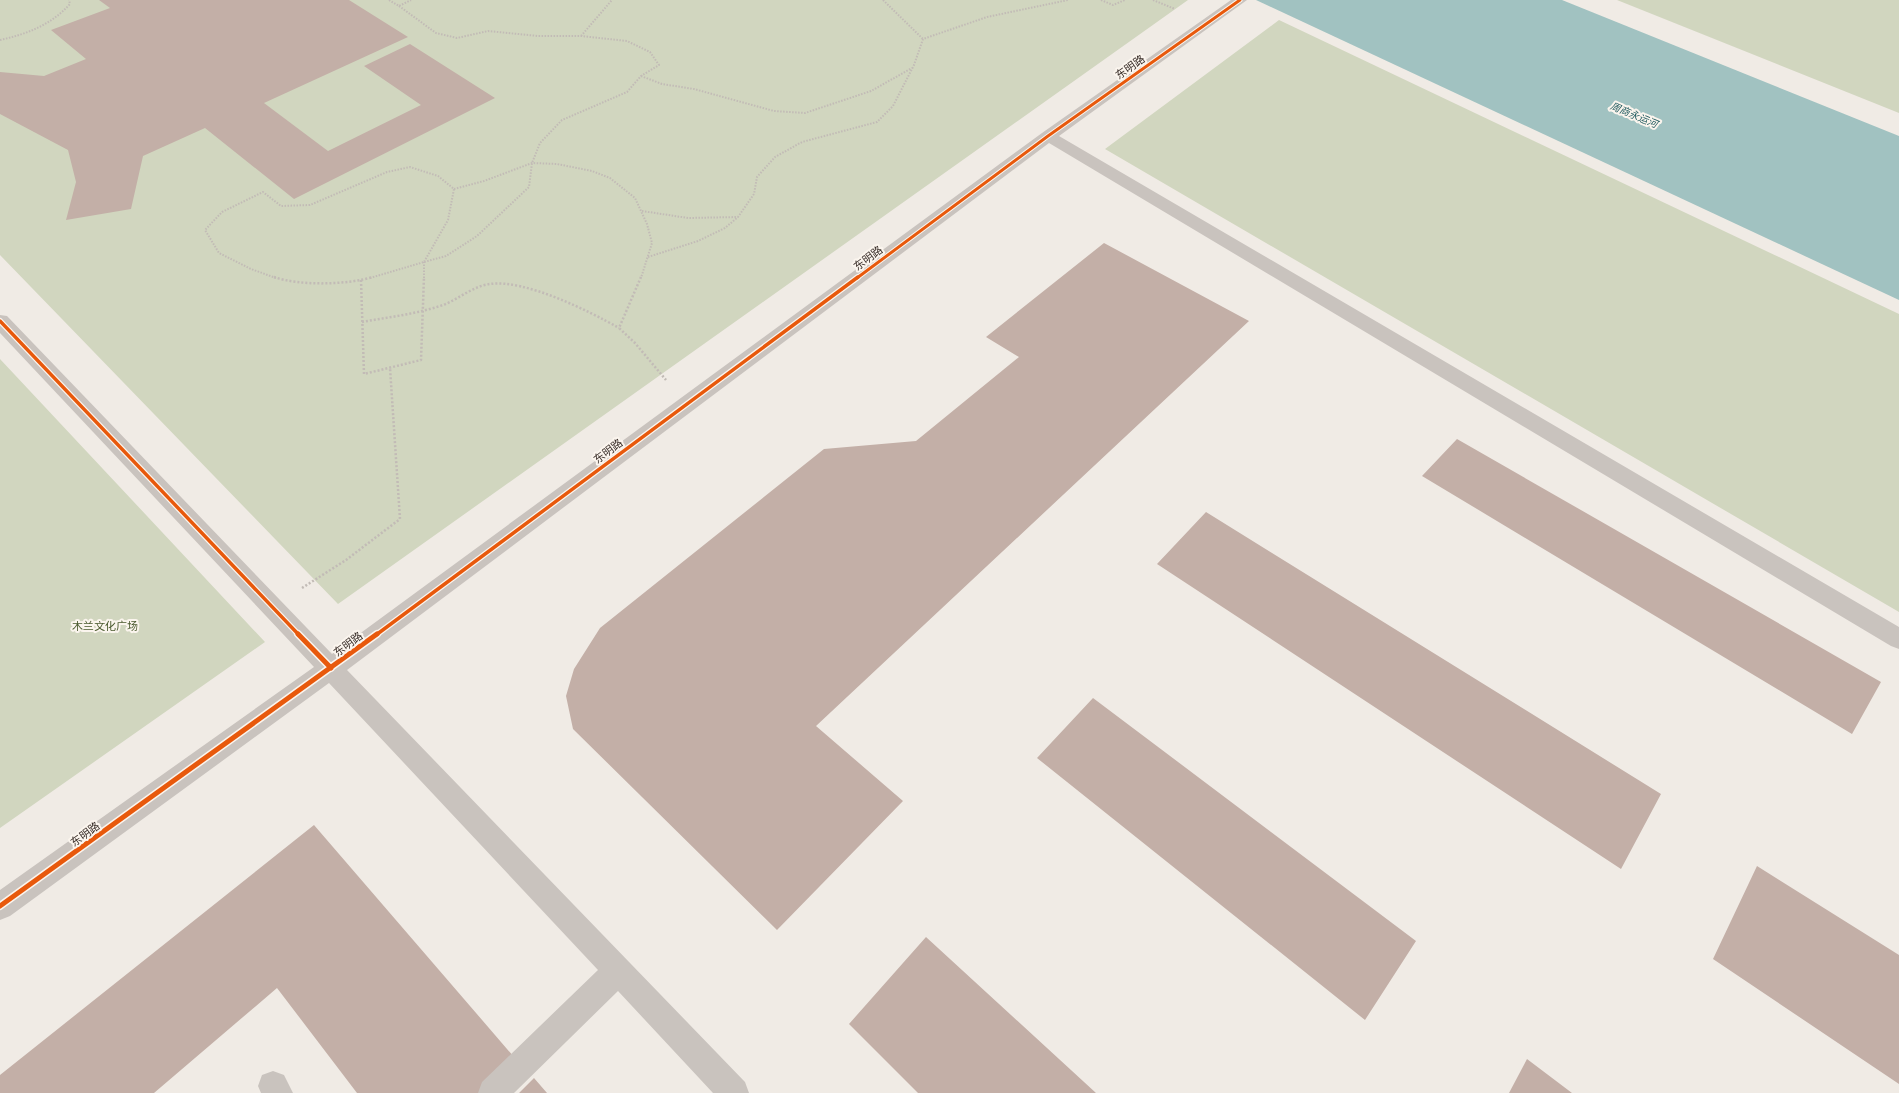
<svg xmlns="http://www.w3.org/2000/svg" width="1899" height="1093" font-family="'Archivo Narrow','Noto Sans SC',sans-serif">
	<rect width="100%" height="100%" fill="#f0ebe5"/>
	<path fill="#d1d6bf" d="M0,0H1188L338,604L0,255Z
		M1617,0H1899V113Z
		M1279,20L1899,314V612L1105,149Z
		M0,359L265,642L0,828Z"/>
	<path fill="#a1c2c1" d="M1256,0H1562L1899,136V300Z"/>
	<path fill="#c3afa7" d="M99,0H349L408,37L264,103L328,151L421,105L364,66L410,44L495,98L294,199L205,128L143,156L131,209L66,220L76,182L68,150L0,114V72L44,76L86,59L51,30L110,8Z
		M1104,243L1249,321L816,726L903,801L777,930L573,729L566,696L574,669L600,628L824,449L916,441L1019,357L986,337Z
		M1457,439L1881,682L1852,734L1422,476Z
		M1206,512L1661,794L1621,869L1157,564Z
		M1093,698L1416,941L1365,1020L1037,758Z
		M314,825L520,1064L491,1093H357L277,988L154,1093H0V1075Z
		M1757,866L1899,955V1084L1713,959Z
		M926,937L1096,1093H918L849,1024Z
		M1527,1059L1572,1093H1509Z
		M534,1078L547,1093H519Z"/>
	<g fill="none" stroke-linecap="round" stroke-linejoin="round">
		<path stroke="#c2bbb6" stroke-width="2" stroke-dasharray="1.5 1.5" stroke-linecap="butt" d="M389,0L399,6L411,0
			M883,0L923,39
			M1101,0L1113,5L1125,0
			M1153,0L1175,9
			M399,6L436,33L457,38L488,31L538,36H581L627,41L650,52L659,65L641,76L627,92L562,120L540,143L532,163L529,187L477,236L446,256L424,262
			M581,36L612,0
			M0,40C27,34 51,25 70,4L69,0
			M641,76L662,84L694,89L774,111L805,113L871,91L912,68
			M454,189L484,181L532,163L557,164L592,171L610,178L635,198L647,224L652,243L641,278
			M642,211L688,218L738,217
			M648,257L698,241L725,228L738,217L754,194L757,177L775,157L802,142L877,122L893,106L914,65L923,39L987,17L1068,0
			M276,278L251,269L219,253L205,230L222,212L263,192L281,206L310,205L387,172L410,167L438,176L454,189L448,220L424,262
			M370,278L424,262
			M424,278V262"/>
		<path stroke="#c2bbb6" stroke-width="2.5" stroke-dasharray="2 2" stroke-linecap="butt" d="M274,277C300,286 346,285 373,277
			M641,277L619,328L635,343L666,380
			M361,280L364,374L421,360L424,277
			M362,322C389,317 417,314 443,305C459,299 473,286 490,284C525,279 589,311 619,328
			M302,588L346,560L400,519L390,368"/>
		<path fill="#c9c3be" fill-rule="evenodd" d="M1231,0H1247L1059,136L1899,627V649L1891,646L1049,143L347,670L745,1082L749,1093H713L618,991L514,1093H478L482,1082L598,970L329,683L10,916L0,920V890L314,667L0,333V315L7,316L332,654L1042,133Z
			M273,1071L284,1075L293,1093H261L258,1086L262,1075Z"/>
		<g stroke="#fbf5ee" stroke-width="5">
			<path id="cycleway-far2" d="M857,278L1048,136L1240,0"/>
		</g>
		<g stroke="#fbf5ee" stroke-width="6">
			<path id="cycleway-far1" d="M0,321L299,635
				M376,635L858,277"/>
		</g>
		<g stroke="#fbf5ee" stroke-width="8">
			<path id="cycleway" d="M298,634L331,668
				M0,906L377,634"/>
		</g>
		<use href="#cycleway-far2" stroke="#e8590c" stroke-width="3"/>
		<use href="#cycleway-far1" stroke="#e8590c" stroke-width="3.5"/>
		<use href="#cycleway" stroke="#e8590c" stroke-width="5"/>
	</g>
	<g text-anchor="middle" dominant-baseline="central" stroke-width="4" stroke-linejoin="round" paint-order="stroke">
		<g font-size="10" font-style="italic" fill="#1f5a5e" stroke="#fbf5ee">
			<text transform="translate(1634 115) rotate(23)">周商永运河</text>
		</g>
		<g font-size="11" fill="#3b302b" stroke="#fbf5ee">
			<text transform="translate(1130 67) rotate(-35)">东明路</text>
			<text transform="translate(868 258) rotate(-37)">东明路</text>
			<text transform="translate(608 451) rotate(-37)">东明路</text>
			<text transform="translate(348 644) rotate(-37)">东明路</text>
			<text transform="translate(85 834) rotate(-36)">东明路</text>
		</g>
		<g font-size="11" fill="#4a5a2e" stroke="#fbf5ee">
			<text x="105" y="626">木兰文化广场</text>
		</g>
	</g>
</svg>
